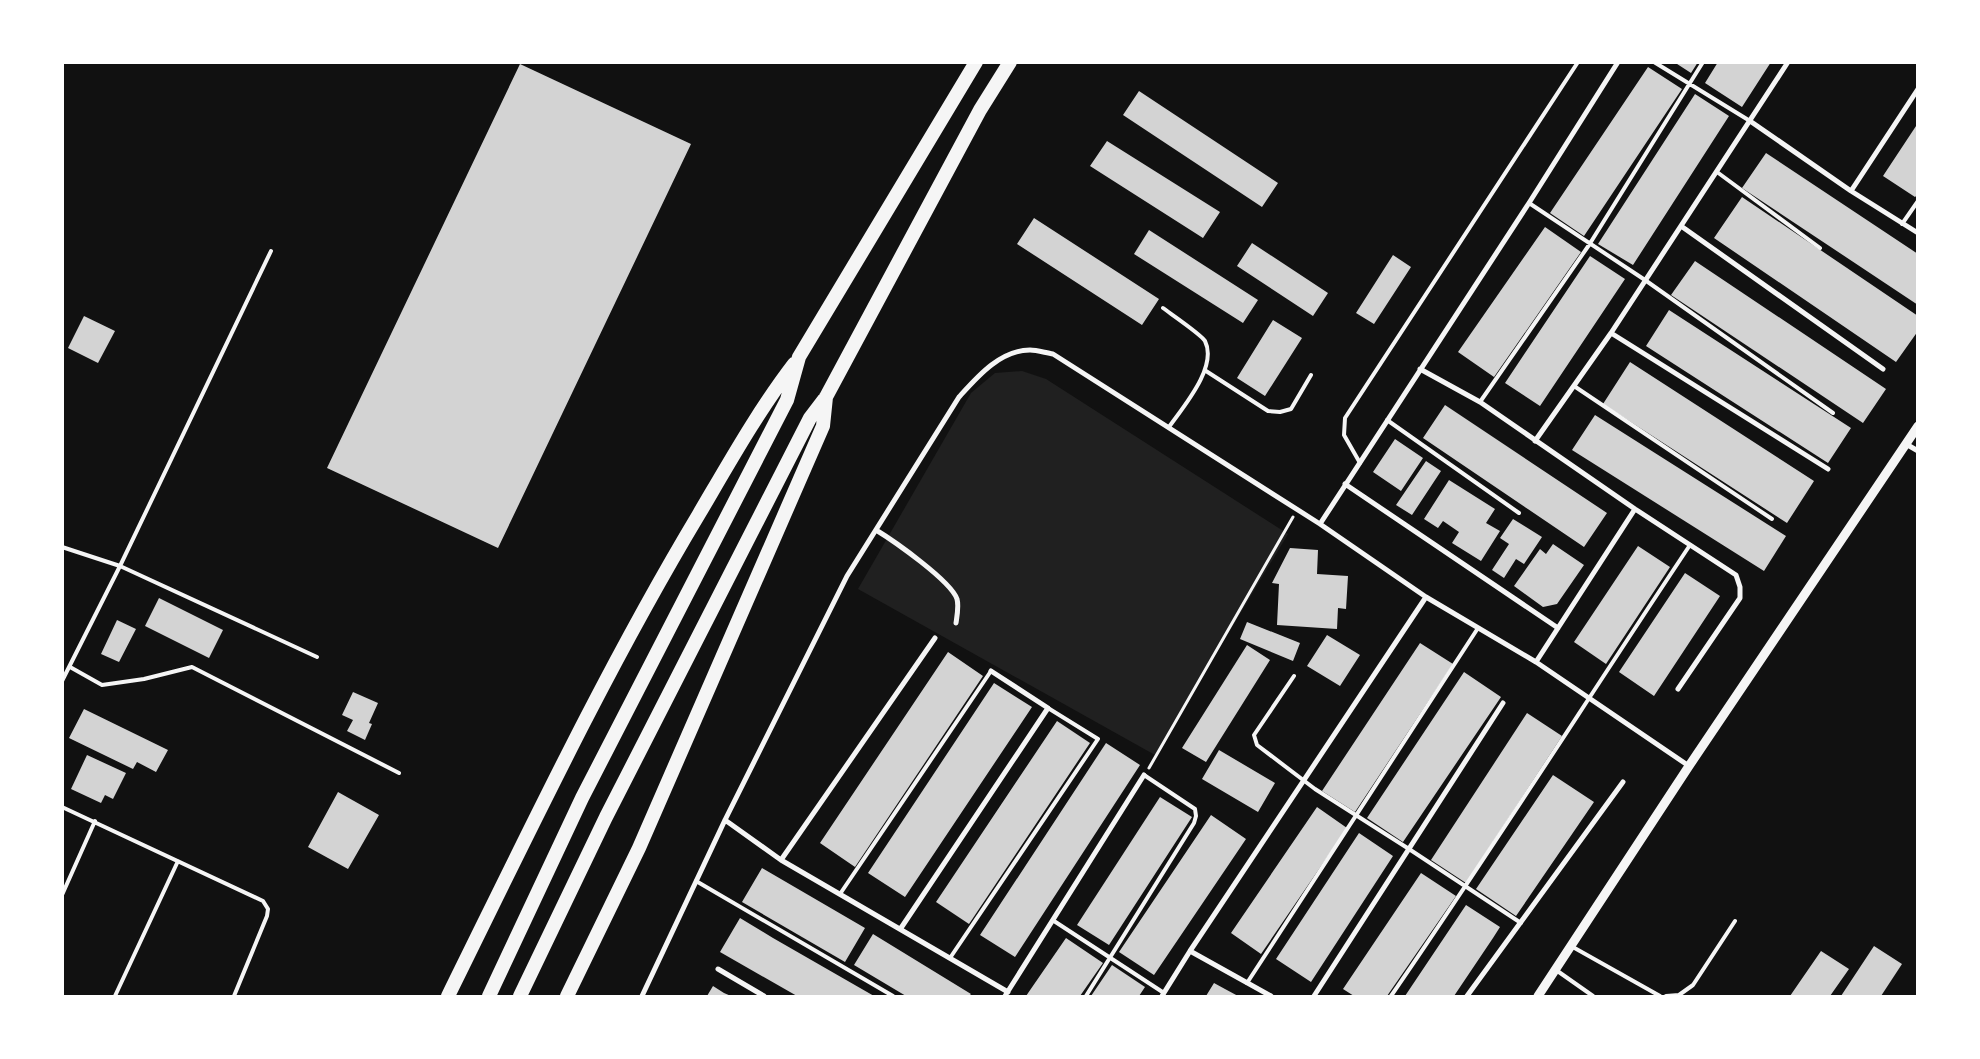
<svg xmlns="http://www.w3.org/2000/svg" width="1980" height="1059" font-family="'Fira Sans',sans-serif">
	<rect width="100%" height="100%" fill="#111"/>
	<path fill="#202020" d="M1022,371L1046,379L1288,534L1155,755L858,589L971,393L995,373Z"/>
	<path fill="#d3d3d3" d="M1674,62H1698L1691,73Z
		M1718,62H1771L1742,107L1705,83Z
		M520,64L691,144L498,548L327,468Z
		M1648,67L1682,89L1584,236L1550,213Z
		M1139,91L1278,183L1262,207L1123,115Z
		M1695,94L1729,116L1633,265L1598,244Z
		M1918,123V194L1915,197L1883,176Z
		M1107,141L1220,212L1203,238L1090,166Z
		M1766,153L1918,254V305L1742,188Z
		M1742,197L1918,316V331L1896,362L1714,238Z
		M1034,218L1159,299L1142,325L1017,244Z
		M1545,227L1581,252L1494,377L1458,352Z
		M1149,230L1258,300L1243,323L1134,254Z
		M1252,243L1328,293L1313,316L1237,266Z
		M1393,255L1411,267L1374,324L1356,313Z
		M1590,256L1625,279L1540,406L1505,383Z
		M1695,261L1886,389L1863,423L1671,295Z
		M1669,310L1851,428L1828,463L1646,346Z
		M84,316L115,331L98,363L68,348Z
		M1273,320L1302,338L1265,396L1237,378Z
		M1630,362L1814,481L1787,523L1603,404Z
		M1445,405L1607,513L1584,547L1423,438Z
		M1595,415L1786,536L1764,571L1572,450Z
		M1395,439L1423,458L1401,491L1373,472Z
		M1426,461L1441,471L1412,515L1396,505Z
		M1449,480L1495,509L1486,523L1500,531L1481,561L1452,543L1459,532L1443,521L1438,528L1424,519Z
		M1513,519L1542,537L1524,564L1516,559L1504,578L1492,570L1509,544L1500,538Z
		M1553,544L1584,565L1557,604L1543,607L1514,586L1540,549L1546,554Z
		M1638,546L1670,567L1606,664L1574,642Z
		M1290,548L1318,550L1317,574L1348,576L1346,609L1338,608L1337,629L1277,625L1279,584L1272,583Z
		M1685,573L1720,596L1654,696L1619,672Z
		M159,598L223,630L209,658L145,626Z
		M117,620L136,629L119,662L101,654Z
		M1247,622L1300,643L1293,661L1240,639Z
		M1327,635L1360,655L1340,686L1307,666Z
		M1420,643L1453,664L1355,812L1322,791Z
		M1247,645L1270,660L1206,762L1182,748Z
		M948,652L983,676L855,867L820,843Z
		M1464,672L1501,697L1403,842L1367,818Z
		M994,683L1032,707L905,897L868,873Z
		M353,692L378,703L369,723L372,724L365,740L347,731L353,720L342,715Z
		M84,709L168,750L156,772L137,762L133,769L69,738Z
		M1527,713L1562,736L1466,883L1431,860Z
		M1057,721L1090,743L969,924L936,902Z
		M1106,743L1140,765L1015,957L980,935Z
		M1219,750L1275,783L1258,812L1202,779Z
		M87,755L126,773L113,799L105,795L101,803L71,789Z
		M1553,775L1594,802L1516,916L1476,889Z
		M338,792L379,815L348,869L308,847Z
		M1160,797L1192,817L1109,945L1077,925Z
		M1317,807L1347,828L1261,954L1231,933Z
		M1211,815L1246,839L1154,975L1119,952Z
		M1359,833L1393,856L1311,982L1276,959Z
		M762,868L865,928L845,962L742,902Z
		M1421,873L1456,896L1387,996H1354L1343,989Z
		M1466,905L1500,927L1493,938L1454,996H1405Z
		M740,918L773,938L874,996H797L720,952Z
		M873,934L971,994L969,996H906L854,965Z
		M1066,938L1103,963L1096,973L1080,996H1026Z
		M1874,946L1902,964L1881,996H1841Z
		M1821,951L1849,969L1830,996H1790Z
		M1112,965L1145,987L1139,996H1091Z
		M1214,983L1225,989L1238,996H1206Z
		M713,986L724,993L731,996H707Z"/>
	<g fill="none" stroke-linecap="round" stroke-linejoin="round">
		<path stroke="#f5f5f5" stroke-width="3" d="M1149,768L1293,517"/>
		<path stroke="#f5f5f5" stroke-width="4" d="M1654,62L1750,121
			M1717,172L1820,248
			M1529,203L1645,280L1833,413
			M1902,224L1918,201
			M1163,308C1171,314 1202,335 1205,341C1218,367 1183,407 1169,427
			M1206,371L1268,411L1280,412L1291,409L1311,375
			M1574,386L1772,519
			M1480,402L1589,245L1703,62
			M1387,420L1519,513
			M1360,463L1344,435L1345,418L1578,62
			M62,547L120,566L317,657
			M70,667L102,685L144,679L192,667L399,773
			M1294,676L1254,735L1257,745L1315,789L1409,849L1521,923
			M62,681L120,566L271,251
			M62,807L263,901L268,909L267,916L234,996
			M696,881L893,996
			M840,894L991,671
			M62,895L95,821
			M1054,921L1164,993
			M1571,946L1660,996
			M950,958L1098,739L1048,708
			M1556,970L1593,996
			M1247,983L1478,628
			M115,996L178,861
			M1086,996L1194,823L1196,816L1195,809L1144,775
			M1391,996C1493,848 1590,695 1690,545
			M1666,996L1679,995L1693,985L1735,921"/>
		<path stroke="#f5f5f5" stroke-width="5" d="M1750,121L1851,191L1918,233
			M1851,191L1918,89
			M1681,226L1883,369
			M1611,333L1828,469
			M1420,369L1480,402L1635,509L1736,575L1740,587V598L1678,689
			M1535,441L1611,333L1788,62
			M1906,444L1918,451
			M1345,484L1558,628
			M1320,524L1529,203L1618,62
			M876,530C894,541 951,581 957,599C959,606 957,616 956,623
			M1536,662L1635,509
			M725,820L781,860L1008,992
			M781,860L935,638
			M901,928L1048,708L991,671
			M1190,951L1271,996
			M718,969L764,996
			M642,996L725,820L847,576L959,397C977,377 1000,350 1030,350C1037,350 1046,353 1053,354L1320,524L1426,597L1536,662L1689,766
			M1005,996L1144,775
			M1162,996L1190,951L1426,597
			M1314,996L1503,703
			M1467,996L1623,782"/>
		<path stroke="#f5f5f5" stroke-width="9" d="M1538,996L1689,766L1918,426"/>
		<path stroke="#f5f5f5" stroke-width="14" d="M448,996C528,834 606,669 699,514C729,463 758,411 794,364
			M489,996L582,798L787,400L799,357L976,62
			M520,996L606,817L810,418L826,397L980,110L1010,62
			M567,996L639,848L823,426L826,397"/>
	</g>
	<rect width="1980" height="1059" fill="none" stroke="#ffffff" stroke-width="128"/>
</svg>
